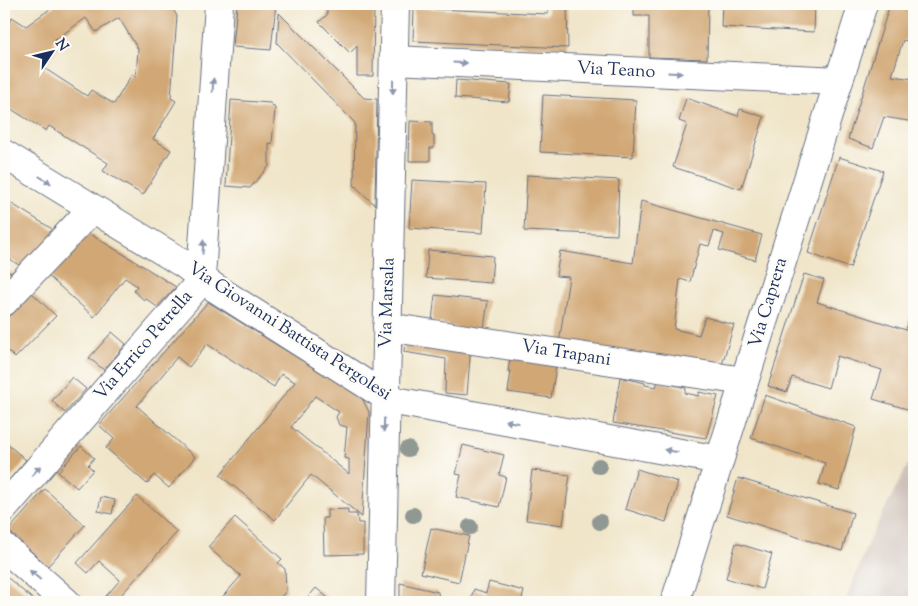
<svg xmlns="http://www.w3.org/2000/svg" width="918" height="606" font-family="'Sorts Mill Goudy',serif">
	<rect width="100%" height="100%" fill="#fdfcf7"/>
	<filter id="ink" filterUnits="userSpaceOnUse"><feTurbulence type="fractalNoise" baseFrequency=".02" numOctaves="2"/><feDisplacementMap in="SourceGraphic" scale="10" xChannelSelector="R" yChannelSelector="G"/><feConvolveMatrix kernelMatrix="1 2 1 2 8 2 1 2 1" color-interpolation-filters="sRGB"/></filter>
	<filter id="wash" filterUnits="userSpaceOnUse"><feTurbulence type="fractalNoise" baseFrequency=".0096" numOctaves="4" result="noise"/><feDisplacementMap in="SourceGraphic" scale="20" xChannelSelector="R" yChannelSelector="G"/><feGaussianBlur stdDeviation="1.12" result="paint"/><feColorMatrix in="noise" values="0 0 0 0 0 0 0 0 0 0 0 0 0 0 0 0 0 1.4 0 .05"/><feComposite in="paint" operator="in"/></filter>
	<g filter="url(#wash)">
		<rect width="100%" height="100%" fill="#f0e5c9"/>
		<path fill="#cec1ba" d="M914,453V602H845L869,540Z"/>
		<g id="blocks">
			<path fill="#d1a774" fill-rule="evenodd" d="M57,4H170L177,16L171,98L176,101L153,139L171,150L143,195L103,171L108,163L49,126L46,131L8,107L4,114V31L12,17L26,26ZM86,18L96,32L119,18L138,49L136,77L132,74L114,104L91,90L87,96L44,68L58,46L52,42Z
				M237,4H276L271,50L233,47Z
				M327,4H374L373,76H357V46L350,53L319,22L327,15Z
				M548,4H567L568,48L413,41L414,8L548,14Z
				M634,4H708L707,59L649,57V16H634Z
				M722,4H815L814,32L721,27Z
				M890,4H914V43L903,40L892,76L914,79V122L884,117L873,148L848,139Z
				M279,13L364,98L377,99L375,205L354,185L355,123L277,43Z
				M456,80L511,84L509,102L455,98Z
				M543,95L636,100L633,157L540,152Z
				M686,98L738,116L740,109L764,117L741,189L673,167L687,124L679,121Z
				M231,100L270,103L275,108L272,144L269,143V166L250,188L226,186Z
				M410,121L432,122V135L434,136V148H430V161H409Z
				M839,157L883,171L850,268L808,253Z
				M527,175L619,180L617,235L524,231Z
				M412,180L486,184L483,233L409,228Z
				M4,199L57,232L23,268L4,255Z
				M641,201L762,235L755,260L719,250L724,234L714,231L709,246L700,244L690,282L680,279L674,329L699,335L705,317L734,325L721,368L559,343L569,277L556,276L560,251L633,263Z
				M85,231L138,263L176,287L157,307L145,298L144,300L134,291L137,286L125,278L94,317L46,274Z
				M428,250L493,256L491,283L426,278Z
				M4,272L19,273L4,289Z
				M804,274L824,280L817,302L906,330L911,313L914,314V411L873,399L882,370L837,356L828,388L792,377L787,392L768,386Z
				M30,291L56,316L15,358L4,347V318Z
				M435,295L488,301L483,335L432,321Z
				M208,302L362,398L369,412L362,517L311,475L275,520L220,475L295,382L281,374L274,387L207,344L189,367L177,357L137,406L195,457L169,488L154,475L147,484L106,448L114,439L99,425ZM315,396L339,412L336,417L339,425L347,427L344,458L349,459V474L291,427Z
				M112,332L126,344L104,370L89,358Z
				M405,335L471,345L467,395L445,393L446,359L404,352Z
				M511,353L557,360L551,398L508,392L511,371H508Z
				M72,377L86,389L65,413L52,401Z
				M620,377L645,383V385L656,387L658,381L686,388L685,393L699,396V392L718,396L706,438L613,423Z
				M765,395L856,427L839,490L819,484L825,463L751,438Z
				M6,443L26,460L4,486V446Z
				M463,445L504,455L499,475L506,477L499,507L456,497L461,475L456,474Z
				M81,446L94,458L88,465L93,470L77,488L58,472Z
				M637,469L678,482L666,522L625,509Z
				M532,470L570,475L563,525L526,520Z
				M738,478L853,513L842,551L727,515Z
				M45,489L85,525L48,566L8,531Z
				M137,496L177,532L115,602H101L120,580L99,561L88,573L77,563Z
				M101,497L115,500L112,514L98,511Z
				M348,509V514H357L358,523H363V554L324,555L323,518H327V510Z
				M235,517L282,559L278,563L285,569L286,591L280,598L285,601L284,602H218L241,576L208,547Z
				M431,528L469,536L459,582L421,573Z
				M736,543L772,554L762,589L726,578Z
				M8,578L36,602H4V584Z
				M489,582L524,591L521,602H470L474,589L486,593Z
				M400,583L438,592L439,599L446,600V602H400Z
				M316,588L333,602H304Z
				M700,597L718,602H699Z"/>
		</g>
	</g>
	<g filter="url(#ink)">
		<use href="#blocks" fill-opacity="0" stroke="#666f83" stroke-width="1"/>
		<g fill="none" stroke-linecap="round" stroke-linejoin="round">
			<g stroke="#666f83" stroke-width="30">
				<path id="minor" d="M394,60L839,81
					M4,154L184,264L215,288L385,396L395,401L719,460
					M4,302L92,209
					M387,327L744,381
					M4,508L195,288L201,277L219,4
					M4,547L66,602
					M381,602L395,4
					M675,602L863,4"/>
			</g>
			<use href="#minor" stroke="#fff" stroke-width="28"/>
		</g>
		<g fill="#909893">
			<circle cx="408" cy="449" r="8"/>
			<circle cx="599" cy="466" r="8"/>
			<circle cx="413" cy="515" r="8"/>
			<circle cx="600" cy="522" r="8"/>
			<circle cx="470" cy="527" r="8"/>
		</g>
		<defs><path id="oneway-solid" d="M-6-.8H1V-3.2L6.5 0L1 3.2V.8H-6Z" transform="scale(1.25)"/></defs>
		<g fill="#8d97ae">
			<use href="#oneway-solid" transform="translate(460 63) rotate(3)"/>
			<use href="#oneway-solid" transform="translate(675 73) rotate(3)"/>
			<use href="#oneway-solid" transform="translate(213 85) rotate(-86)"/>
			<use href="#oneway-solid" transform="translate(393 87) rotate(91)"/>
			<use href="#oneway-solid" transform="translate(45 180) rotate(32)"/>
			<use href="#oneway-solid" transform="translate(203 247) rotate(-86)"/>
			<use href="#oneway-solid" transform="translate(512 422) rotate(-170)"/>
			<use href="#oneway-solid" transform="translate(384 425) rotate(91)"/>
			<use href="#oneway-solid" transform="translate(671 451) rotate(-170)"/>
			<use href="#oneway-solid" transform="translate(36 471) rotate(-49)"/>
			<use href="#oneway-solid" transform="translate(35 575) rotate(-139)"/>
		</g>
	</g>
	<g text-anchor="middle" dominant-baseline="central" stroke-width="5" stroke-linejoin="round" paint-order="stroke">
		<g font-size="18" fill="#1b2f5e" stroke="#fdfcf7">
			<text transform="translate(616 71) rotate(3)">Via Teano</text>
			<text transform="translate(388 303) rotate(-88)">Via Marsala</text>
			<text transform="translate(769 303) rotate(-73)">Via Caprera</text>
			<text transform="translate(289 332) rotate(33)">Via Giovanni Battista Pergolesi</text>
			<text transform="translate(144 346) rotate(-49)">Via Errico Petrella</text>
			<text transform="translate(566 354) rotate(9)">Via Trapani</text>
		</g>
	</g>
	<rect width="918" height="606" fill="none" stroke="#fdfcf7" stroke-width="20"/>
	<g transform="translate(52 52) rotate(55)" stroke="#fdfcf7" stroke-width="4" paint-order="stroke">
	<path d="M0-4L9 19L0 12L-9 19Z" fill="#1b2f5e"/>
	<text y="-8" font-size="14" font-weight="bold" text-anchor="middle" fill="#1b2f5e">N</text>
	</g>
</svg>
